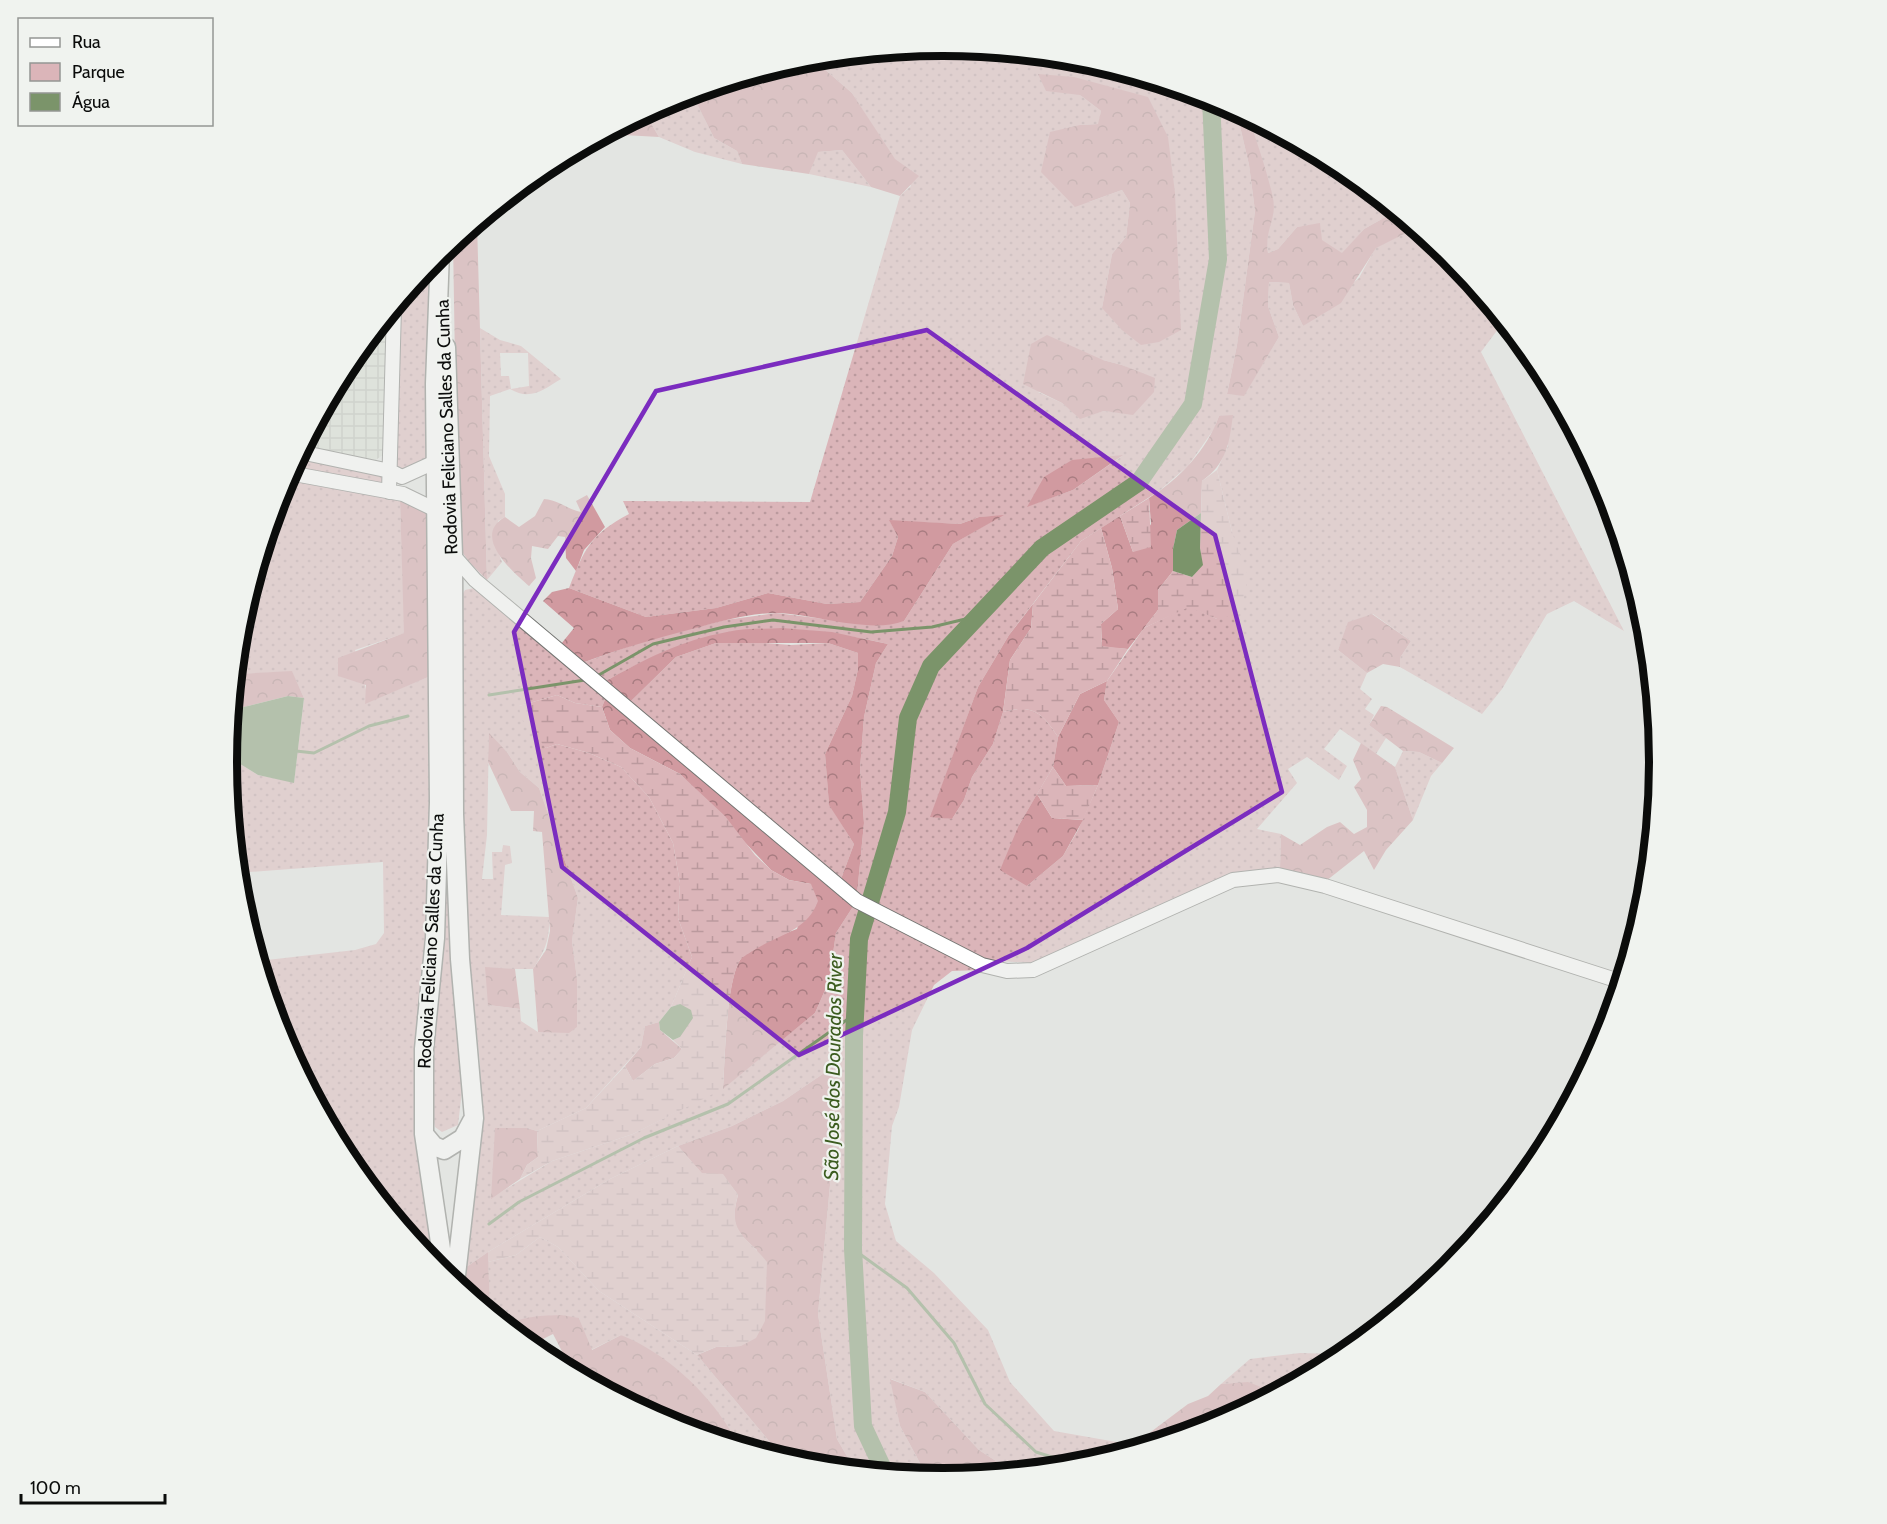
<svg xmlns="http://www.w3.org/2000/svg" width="1887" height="1524" font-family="Cabin,sans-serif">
	<defs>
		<pattern id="industrial-grid" width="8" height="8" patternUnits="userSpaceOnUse" patternTransform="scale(1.5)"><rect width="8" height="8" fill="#d7ddd3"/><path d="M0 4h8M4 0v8" fill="none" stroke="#b7bcb4"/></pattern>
		<pattern id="green-dots" width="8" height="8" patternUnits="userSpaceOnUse" patternTransform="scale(1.5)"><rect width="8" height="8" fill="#dbb5b9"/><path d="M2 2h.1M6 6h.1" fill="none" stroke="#bb9a9e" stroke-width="1.8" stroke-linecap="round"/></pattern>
		<pattern id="forest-crowns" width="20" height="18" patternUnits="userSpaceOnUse" patternTransform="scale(1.5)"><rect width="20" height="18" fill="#d19aa0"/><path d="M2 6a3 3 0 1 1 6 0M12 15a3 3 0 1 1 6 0" fill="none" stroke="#a87c81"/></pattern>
		<pattern id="wetland-marsh" width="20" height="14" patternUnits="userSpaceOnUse" patternTransform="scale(1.5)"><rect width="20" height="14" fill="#dbb5b9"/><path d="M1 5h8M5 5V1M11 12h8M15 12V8" fill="none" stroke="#bb9a9e"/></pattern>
	</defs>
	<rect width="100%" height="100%" fill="#e3e5e2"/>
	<path fill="url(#industrial-grid)" d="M386,316L384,454L376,460L302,448L348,363Z"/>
	<path fill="url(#green-dots)" fill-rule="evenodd" d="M944,45L1084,59L1218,100L1236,109L1249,165L1255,211L1237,345L1227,394L1244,395L1279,337L1268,306L1269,282L1289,283L1293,305L1303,326L1359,278L1376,247L1409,231L1412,223L1451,255L1504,321L1481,352L1624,631L1574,601L1547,614L1502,689L1482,714L1400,667V658L1411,641L1373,614L1349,622L1338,650L1367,673L1360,689L1372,699L1365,709L1374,715L1369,725L1386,738L1376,754L1340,729L1324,749L1347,766L1339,780L1307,757L1288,769L1297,783L1257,829L1281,834L1280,868L1232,873L1031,963L984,960L857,894L864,823L860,769L864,717L876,663L888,644C771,618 709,623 604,682L582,663L650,639L725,620L776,613L865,624L904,621L953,544L1001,516L979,517L960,524L890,521L898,537L892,556L860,602L827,604L768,593L716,608L646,617L569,588C585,548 590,535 629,514L623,501L810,502L900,196L911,186L852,93L822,67L802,59ZM1080,95L1168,137L1102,308L1112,254L1126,237L1130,203L1122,190L1089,202L1080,125L1099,124L1101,111ZM1103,360L1122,365L1144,375L1133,414L1104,411L1080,418L1062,403L1038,392ZM1219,416L1228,446L1217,470L1232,532L1217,619L1189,606L1144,628L1107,681L1104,700L1119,722L1098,785L1078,830L1063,856L1027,886L1019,825L1053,767L1058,737C1042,712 1032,704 1003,712L993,744L972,777L964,800L952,819L931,816L978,687L1009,635L1081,541L1159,491L1188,466L1214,429ZM1122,456L1073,490L1028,506Z
		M665,102H696L714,138L737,151L742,164L695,152L659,137L645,113Z
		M1248,116L1342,166L1390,205L1389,215L1364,229L1342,254L1321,240L1320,224L1297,227L1278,249L1268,253L1266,235L1274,206Z
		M842,150L871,187L809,174L817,152Z
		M430,262L428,460L410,471L393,468L400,299Z
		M480,328L500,340L521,346L561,379C543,390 530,401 510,389L490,396L489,456L505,494V517L498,521L496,546L502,562L487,580ZM500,353H528L529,386L511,389L509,376H501Z
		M299,454L385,472L386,486L290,470Z
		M287,477L400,501L405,633L355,650L367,693L365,703L433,675L429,937L416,1048L436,1269L347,1160L281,1036L258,961L355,950L376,944L384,933L383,862L237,873L227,762H237L258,775L294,782L304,698L292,672L235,674L240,622L281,487Z
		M474,588L606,697L602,707L575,703L557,695L519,706L546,748L557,744L589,753L621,767L649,797L673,843L680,883L678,918L692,957L671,1007L659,1022L645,1026L641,1047L586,1108L537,1131L527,1128L491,1198L552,1161L633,1134L723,1088L815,1013L829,981L836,933L854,905L981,970L952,971L934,985L912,1030L899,1107L892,1126L885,1204L896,1241L934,1273L988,1330L1010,1382L1054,1431L1145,1447L1083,1465L1013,1472L979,1450L925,1392L891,1379L900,1426L928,1478L855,1470L837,1439L818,1314L834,1142L833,1067L783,1101L732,1126L678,1146L610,1179L488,1252L462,1270L481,1113L480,1064L469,957L461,811L460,599L465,590ZM489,735L507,752L520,772L539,788L578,898L572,941L577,979V1027L538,1032L521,1021L520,1009L488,1005L515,969H533C545,951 550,939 549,917L501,915L505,865L512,863L510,846L503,845L502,852H492L493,879H482L487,835Z
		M754,642L791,645L828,643L858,653V669L852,696L825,754L829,804L854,844L841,879L628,704L676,657L716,643Z
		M1403,751L1419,752L1442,763L1431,776L1413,820L1395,767Z
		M443,800L465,1065L458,1125L442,1132L435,1127L429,1101Z
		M540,1237L558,1247L599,1291L697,1355L784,1459L724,1441L729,1430C704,1387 660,1363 621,1335L591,1350L579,1318L512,1322L508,1327L490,1313L488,1262L516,1255Z
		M1300,1353L1336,1354L1335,1362L1268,1398C1256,1380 1241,1383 1221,1384L1250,1359Z"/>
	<path fill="url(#forest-crowns)" d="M802,59L822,67L852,93L895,159L919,176L900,196L871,187L842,150L818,152L809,174L742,164L737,151L714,138L696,102H665Z
		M1038,74L1074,77L1148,97L1168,137L1175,193L1181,330L1159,342L1141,345L1122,330L1102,308L1112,254L1126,237L1130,203L1122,190L1075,207L1041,172L1050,132L1080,125L1098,124L1101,111L1080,95L1046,91Z
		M1236,109L1248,116C1254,133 1274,191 1274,207C1273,225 1265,232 1268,253L1278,249L1297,227L1320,223L1322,240L1342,253L1364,229L1389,215L1390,205L1412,223L1410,231L1376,248L1341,303L1303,326L1293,305L1289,283L1269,282L1268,306L1279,337L1244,396L1227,394L1237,345L1255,211L1249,165Z
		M645,113L659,137L605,134Z
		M477,222L487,580L469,562L458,546L453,241Z
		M1047,335L1103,360L1122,365L1155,378L1154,392L1133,415L1104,411L1080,419L1062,403L1023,384L1031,344Z
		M1233,415C1229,444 1227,463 1202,481L1201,513L1177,530L1173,549V571L1158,590V610L1128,649L1102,647L1101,624L1118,609L1112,568L1101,528L1120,516L1133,552L1151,524L1149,498C1179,479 1207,450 1219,416Z
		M1123,455L1073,490L1027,507L1044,477L1072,460Z
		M587,495L605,527L584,550L576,571L566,558L565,537L558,536L548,549L532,546L531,558L536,578L529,586C513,572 471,536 505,517L519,527L535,516L544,499C558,500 567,509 581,512L576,501Z
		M400,501L416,505L427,514L433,675L365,704L366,685L338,676V658L404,633Z
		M1004,515L953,544L904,621C869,634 815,614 777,613C748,613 719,622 692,629C654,639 619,649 582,663L561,644L574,628L543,601L552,592L569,588L646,617L716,608L768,593L827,604L860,602L892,556L898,537L889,520L960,524L979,517Z
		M1033,604L1031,628L1010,660L1003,712L993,744L972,777L964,800L952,819L930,817L978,687L1009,635Z
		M1372,614L1411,641L1400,658V667L1383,664L1367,673L1338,650L1348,622Z
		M782,628L832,632L888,644L876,663L864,717L860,769L864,823L857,894L841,879L854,844L829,805L825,754L852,696L858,669V653L828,643H716L676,657L628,704L604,682C643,660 682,640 727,632C745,628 764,629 782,628Z
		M292,671L304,698L288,696L232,710L235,674Z
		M1107,681L1104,700L1119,722L1098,785L1066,786L1053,767L1058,737L1080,694Z
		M606,697L854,905L836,933L829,981L815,1013L723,1089C725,1060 726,982 740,960C749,946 782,935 797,929L811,884L789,880L771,870L680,774L630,748L610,730L602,707Z
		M1381,706L1387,707L1454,748L1442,763L1419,752L1403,751L1369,725Z
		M489,733L507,752L520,772L539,788L578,898L572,941L577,979V1027L569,1033L538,1032L533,969L546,950L550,931L542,832L533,831L534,811H511L488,762Z
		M1361,743L1395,767L1413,820L1386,850L1374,870L1364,851L1326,881L1280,868L1281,834L1300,845L1327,827L1340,822L1354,834L1367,827V810L1354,787L1361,779L1353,760Z
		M1037,794L1052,818L1083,820L1063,856L1027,886L1000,870L1019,825Z
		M485,967L515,969L520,1009L488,1005Z
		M659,1022L660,1030L682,1049L674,1058L655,1064L633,1081L625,1066L641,1047L645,1026Z
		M833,1067L834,1142L818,1314L837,1439L855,1470L803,1465L784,1459L697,1355L716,1347L741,1346L757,1250C735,1231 730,1224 738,1195L723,1175L702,1174L678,1146L732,1126L783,1101Z
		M495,1128H527L537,1131L538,1157L527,1165L520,1179L491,1199Z
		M488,1252L490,1313L461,1289L462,1270Z
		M561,1315L579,1318L592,1350L621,1335C664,1352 706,1390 730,1430L724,1441L669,1424L561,1366L567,1361L553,1334L535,1343V1350L508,1327C519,1315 545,1316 561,1315Z
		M890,1379L925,1392L979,1450L1013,1472L943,1479L928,1478L900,1426Z
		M1248,1382L1261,1387L1268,1398L1218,1425L1145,1447L1122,1444L1144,1437L1188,1404L1208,1396L1221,1384Z"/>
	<path fill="url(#wetland-marsh)" d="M1217,470L1232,532L1248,576L1241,613L1217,619L1189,607L1144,628L1158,610V590L1173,571L1192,577L1202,565L1200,548L1202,481Z
		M1149,498L1151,547L1133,552L1120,516Z
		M1101,528L1112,568L1118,609L1101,624L1102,646L1128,649L1107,681L1080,694L1058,737C1042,712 1032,704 1003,712L1010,660L1031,628L1033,604L1081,541Z
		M557,695L575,703L602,707L610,730L630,748L680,774L725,816L755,855L771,870L789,880L811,884L818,901C807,932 776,935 751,952C748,954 742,957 740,960C726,984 725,1059 723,1089L633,1134L552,1161L520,1179L527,1165L538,1157L537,1131L586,1108L625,1066L633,1081L655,1064L674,1058L682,1049L673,1040L680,1037V1004L671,1007L692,957L678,918L680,883L673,843L649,797L621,767L589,753L557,744L546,748L521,719L519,706Z
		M1053,767L1066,786L1098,785L1083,820L1052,818L1037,794Z
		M678,1146L702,1173L723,1174L738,1195C727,1233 746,1235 767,1262L765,1321L756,1338L741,1346L716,1347L697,1355L599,1291L558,1247L540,1237L516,1255L488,1262V1252L610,1179Z"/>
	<path fill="#7b946a" d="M1201,513L1200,548L1203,565L1192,577L1173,571V549L1177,530Z
		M288,696L304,698L294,783L258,775L237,762H227L232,710Z
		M680,1004L691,1010L693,1018L680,1037L673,1040L660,1030L659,1022L671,1007Z"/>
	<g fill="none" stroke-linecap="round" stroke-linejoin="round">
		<path stroke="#7b946a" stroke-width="3" d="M597,676L653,644L724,627L773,620L871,632L932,627L978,616
			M489,695L585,680
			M296,751L314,753L369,726L408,716
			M489,1224L519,1202L644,1138L728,1104L855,1014
			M853,1249L907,1288L954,1343L985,1404L1036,1452L1080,1466"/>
		<path stroke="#7b946a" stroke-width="18" d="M885,1473L863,1426L853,1249L854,1036L859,939L897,812L908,718L931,666L1042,548L1139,482L1193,404L1218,259L1211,98"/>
		<g stroke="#747572" stroke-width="16">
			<path id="minor" d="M300,452L390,471L402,477L435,462
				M289,473L403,494L436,510
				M389,492L394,307
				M453,555L475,580L857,901L982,965L1007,971L1033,970L1233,880L1278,875L1325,886L1622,982"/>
		</g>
		<g stroke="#747572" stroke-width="21">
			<path id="major" d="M440,252L435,384L439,802L435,938L424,1049V1134L445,1276
				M446,347L453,555L454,814L460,959L474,1118L455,1284
				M424,1134L434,1146L444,1150L463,1138L472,1121"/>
		</g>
		<use href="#minor" stroke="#fff" stroke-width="14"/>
		<use href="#major" stroke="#fff" stroke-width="18"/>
	</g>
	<path d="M0 0H1887V1524H0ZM927,330L1215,535L1282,792L1027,948L799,1055L562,867L514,632L656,391Z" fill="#e3e5e2" fill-opacity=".55" fill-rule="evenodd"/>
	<path fill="none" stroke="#7b2cbf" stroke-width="4.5" stroke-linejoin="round" d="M927,330L1215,535L1282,792L1027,948L799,1055L562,867L514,632L656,391Z"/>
	<g text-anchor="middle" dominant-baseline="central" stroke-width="4.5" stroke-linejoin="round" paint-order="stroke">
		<g font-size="18" fill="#0b0c0b" stroke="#f0f3ef">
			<text transform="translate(447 427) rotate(-92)">Rodovia Feliciano Salles da Cunha</text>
			<text transform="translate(431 941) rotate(-87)">Rodovia Feliciano Salles da Cunha</text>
		</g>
		<g font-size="20" font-style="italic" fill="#3b5c1f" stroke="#f0f3ef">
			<text transform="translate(833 1067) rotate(-89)">São José dos Dourados River</text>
		</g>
	</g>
	<path d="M0 0H1887V1524H0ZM237 762a706 706 0 1 1 1412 0a706 706 0 1 1-1412 0Z" fill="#f0f3ef" fill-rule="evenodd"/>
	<path fill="none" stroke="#0b0c0b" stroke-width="8" d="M237 762a706 706 0 1 1 1412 0a706 706 0 1 1-1412 0Z"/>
	<rect x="18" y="18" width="195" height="108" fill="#f0f3ef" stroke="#949794" stroke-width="1.5"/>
	<rect x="30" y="38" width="30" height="9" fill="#ffffff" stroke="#949794" stroke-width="1.5"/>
	<text x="72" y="48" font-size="18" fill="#0b0c0b">Rua</text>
	<rect x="30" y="63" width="30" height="18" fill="#dbb5b9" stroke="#949794" stroke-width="1.5"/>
	<text x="72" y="78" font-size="18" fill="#0b0c0b">Parque</text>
	<rect x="30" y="93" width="30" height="18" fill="#7b946a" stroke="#949794" stroke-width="1.5"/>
	<text x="72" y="108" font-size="18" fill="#0b0c0b">Água</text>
	<path d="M21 1494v9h144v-9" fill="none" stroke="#0b0c0b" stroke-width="3"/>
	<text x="30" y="1494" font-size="18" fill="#0b0c0b" stroke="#f0f3ef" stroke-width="4.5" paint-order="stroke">100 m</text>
</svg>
